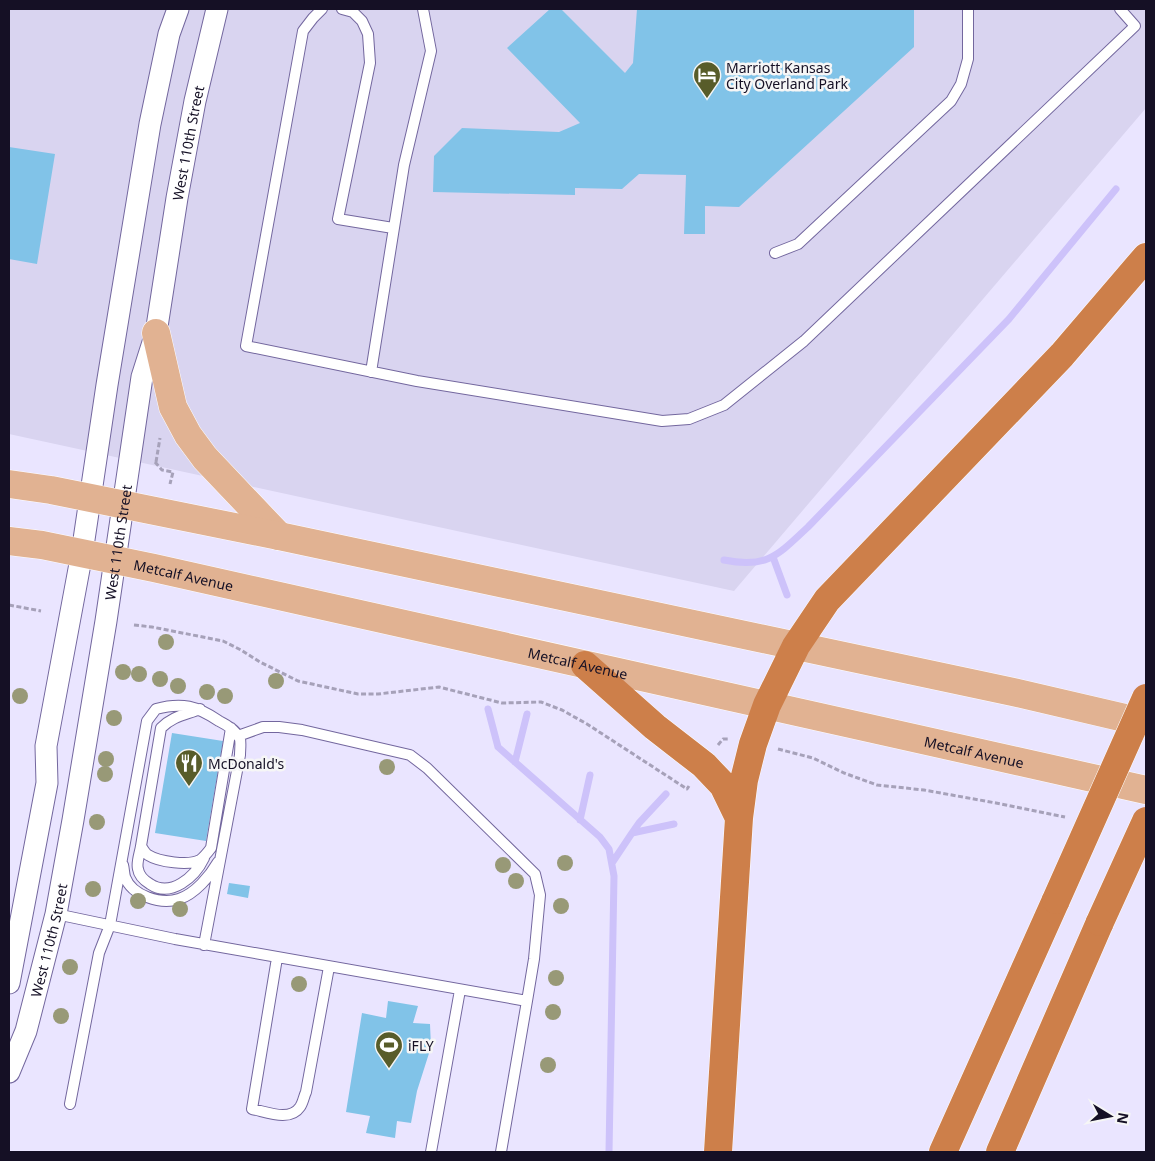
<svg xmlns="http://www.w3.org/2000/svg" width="1155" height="1161" font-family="'Noto Sans',sans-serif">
	<rect width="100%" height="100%" fill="#eae5ff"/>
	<path fill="#d9d4f0" d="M9,9H1146V108L734,591L9,434Z"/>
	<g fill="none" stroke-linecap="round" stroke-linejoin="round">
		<path stroke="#cdc2fa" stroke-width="7" d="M773,557L787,595
			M724,560C767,569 778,555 808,527L1009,319L1116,189
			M488,709L498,747L600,837L609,849L614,876L609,1152
			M515,762L527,714
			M580,820L590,775
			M632,833L639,823L666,794
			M612,863L632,833L674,824"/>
	</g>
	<path fill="#81c3e8" d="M550,9H561L625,73L633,63L637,9H914V47L739,207L705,206V234H684L686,175L639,174L622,189L575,188V195L433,192L434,156L462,128L559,132L580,123L507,48Z
		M9,147L55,154L37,264L9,259Z
		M172,733L223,741L206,841L155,833Z
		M229,883L250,886L248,898L227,894Z
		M388,1001L418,1006L413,1023L430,1024L431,1047L417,1091L411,1123L397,1121L395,1138L366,1133L370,1116L346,1112L362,1013L386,1018Z"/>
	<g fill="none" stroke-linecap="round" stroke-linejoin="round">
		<g stroke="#73679e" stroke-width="12">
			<path id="service" d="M322,9L313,18L303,31L246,346L417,381L662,421L689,419L724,405L804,341L1135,26L1120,9
				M342,9L353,12L362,21L368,34L370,63L338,219L393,228
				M775,253L798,244L951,101L961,84L968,59V9
				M371,372L404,165L431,51L423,9
				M200,709C185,715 173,716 161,728L141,846C143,849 145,853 148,855C159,862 189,866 200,860C204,857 208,852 211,848L231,728
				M141,846C140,853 136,863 138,869C139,876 145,881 150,884C171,898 195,877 204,858
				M123,865C124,869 124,873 125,877C132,896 161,905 179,899C195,894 210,876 218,862
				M56,914L175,939L527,1001L534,959L540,895L535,874L427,768L410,755L302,730L279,727H263L238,736
				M277,958L252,1109C267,1112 290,1122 300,1107C303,1103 304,1096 306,1092L329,967
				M70,1104L99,953L110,925L147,721L156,709C182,702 197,706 219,721C227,725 236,730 240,739C241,743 240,750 240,755L204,945
				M431,1152L460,990
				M501,1152L527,1001"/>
		</g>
		<g stroke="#73679e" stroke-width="23">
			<g id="minor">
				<path d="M9,983L47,783L46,746L82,553L107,385L150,124L169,34L178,9"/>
				<path id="s1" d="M9,1072L26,1031L56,914L73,820L106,621L142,377L156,333L177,198L195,101L217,9"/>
			</g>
		</g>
		<g stroke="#fff" stroke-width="29">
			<g id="primary">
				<path d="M156,333L173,407L188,435L205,458L279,536"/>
				<path d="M9,484L51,490L279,536L1013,692L1146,723"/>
				<path id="s2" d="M9,541L42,545L154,568L1146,790"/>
			</g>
		</g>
		<g stroke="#fff" stroke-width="29">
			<path id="motorway" d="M585,665L655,727L704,765L723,785L739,818
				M718,1152L739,818L744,780L753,744L767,705L796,646L827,600L1062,355L1146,257
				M943,1152L1056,900
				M1000,1152L1100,922"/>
		</g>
		<path stroke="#a6a1b9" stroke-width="3" stroke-dasharray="5 2.5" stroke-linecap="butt" d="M155,462L162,470L173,472L170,484
			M156,462L160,438
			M9,605L41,611
			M134,625L152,627L223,641L241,650L260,662L298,681L358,694H378L439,687L502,703L541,702L562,710L587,724L687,789L689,786
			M718,745L723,739H729
			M778,749L813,758L844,773L877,785L924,790L996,803L1065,817"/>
		<use href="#service" stroke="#fff" stroke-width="10"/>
		<use href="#minor" stroke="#fff" stroke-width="21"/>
		<use href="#primary" stroke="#e1b292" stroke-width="28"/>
		<use href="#motorway" stroke="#cd7f4a" stroke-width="28"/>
		<g stroke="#fff" stroke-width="29" stroke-linecap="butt">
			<path id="motorway-bridge" d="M1056,900L1146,698
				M1100,922L1146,821"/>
		</g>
		<use href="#motorway-bridge" stroke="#cd7f4a" stroke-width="28"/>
	</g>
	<g fill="#989977">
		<circle cx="166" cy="642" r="8"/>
		<circle cx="123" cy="672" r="8"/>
		<circle cx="139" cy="674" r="8"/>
		<circle cx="160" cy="679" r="8"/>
		<circle cx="276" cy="681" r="8"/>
		<circle cx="178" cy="686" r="8"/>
		<circle cx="207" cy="692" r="8"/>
		<circle cx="20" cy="696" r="8"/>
		<circle cx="225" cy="696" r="8"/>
		<circle cx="114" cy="718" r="8"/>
		<circle cx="106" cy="759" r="8"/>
		<circle cx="387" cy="767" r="8"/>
		<circle cx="105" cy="774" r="8"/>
		<circle cx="97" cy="822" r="8"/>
		<circle cx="565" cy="863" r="8"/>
		<circle cx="503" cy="865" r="8"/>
		<circle cx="516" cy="881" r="8"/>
		<circle cx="93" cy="889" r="8"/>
		<circle cx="138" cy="901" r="8"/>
		<circle cx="561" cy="906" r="8"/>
		<circle cx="180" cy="909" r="8"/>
		<circle cx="70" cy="967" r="8"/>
		<circle cx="556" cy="978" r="8"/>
		<circle cx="299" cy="984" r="8"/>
		<circle cx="553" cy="1012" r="8"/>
		<circle cx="61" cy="1016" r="8"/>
		<circle cx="548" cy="1065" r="8"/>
	</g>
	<defs>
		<g id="hotel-pin" transform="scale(1.4375)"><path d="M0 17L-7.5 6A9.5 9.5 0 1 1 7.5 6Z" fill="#585c2a" stroke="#f6f6f6"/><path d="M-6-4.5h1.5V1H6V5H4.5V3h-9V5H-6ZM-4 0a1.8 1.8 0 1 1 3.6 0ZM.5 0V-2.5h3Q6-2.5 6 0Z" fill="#fff"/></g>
		<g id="restaurant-pin" transform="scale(1.4375)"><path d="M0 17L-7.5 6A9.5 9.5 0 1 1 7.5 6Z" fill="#585c2a" stroke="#f6f6f6"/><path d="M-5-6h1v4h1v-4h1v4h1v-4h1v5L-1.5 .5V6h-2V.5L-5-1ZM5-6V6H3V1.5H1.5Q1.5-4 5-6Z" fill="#fff"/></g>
		<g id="stadium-pin" transform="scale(1.4375)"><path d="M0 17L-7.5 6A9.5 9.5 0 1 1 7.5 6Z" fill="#585c2a" stroke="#f6f6f6"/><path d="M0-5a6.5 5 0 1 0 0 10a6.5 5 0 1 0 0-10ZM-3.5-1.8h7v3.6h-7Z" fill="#fff"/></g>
	</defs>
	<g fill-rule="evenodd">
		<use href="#hotel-pin" x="707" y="75"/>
		<use href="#restaurant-pin" x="189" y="763"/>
		<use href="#stadium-pin" x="389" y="1045"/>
	</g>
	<g text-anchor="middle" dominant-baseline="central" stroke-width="5" stroke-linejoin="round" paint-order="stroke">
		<g font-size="14" fill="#151025" stroke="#f6f6f6" text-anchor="start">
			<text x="726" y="67">Marriott Kansas<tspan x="726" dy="16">City Overland Park</tspan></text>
			<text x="208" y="763">McDonald's</text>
			<text x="408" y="1045">iFLY</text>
		</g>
		<g font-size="14" fill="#151025" stroke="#f6f6f6">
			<text stroke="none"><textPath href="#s1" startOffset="948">West 110th Street</textPath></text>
			<text stroke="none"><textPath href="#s1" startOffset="542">West 110th Street</textPath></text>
			<text stroke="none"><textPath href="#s2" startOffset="178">Metcalf Avenue</textPath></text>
			<text stroke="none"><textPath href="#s2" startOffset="582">Metcalf Avenue</textPath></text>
			<text stroke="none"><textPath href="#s2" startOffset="988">Metcalf Avenue</textPath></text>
			<text stroke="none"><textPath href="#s1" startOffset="138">West 110th Street</textPath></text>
		</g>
	</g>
	<rect width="1155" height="1161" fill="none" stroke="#151025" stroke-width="20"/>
	<g transform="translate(1110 1116) rotate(100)" stroke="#f6f6f6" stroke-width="4" paint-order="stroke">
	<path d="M0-4L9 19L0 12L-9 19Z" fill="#151025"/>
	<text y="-8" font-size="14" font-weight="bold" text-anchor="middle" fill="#151025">N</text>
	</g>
</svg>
